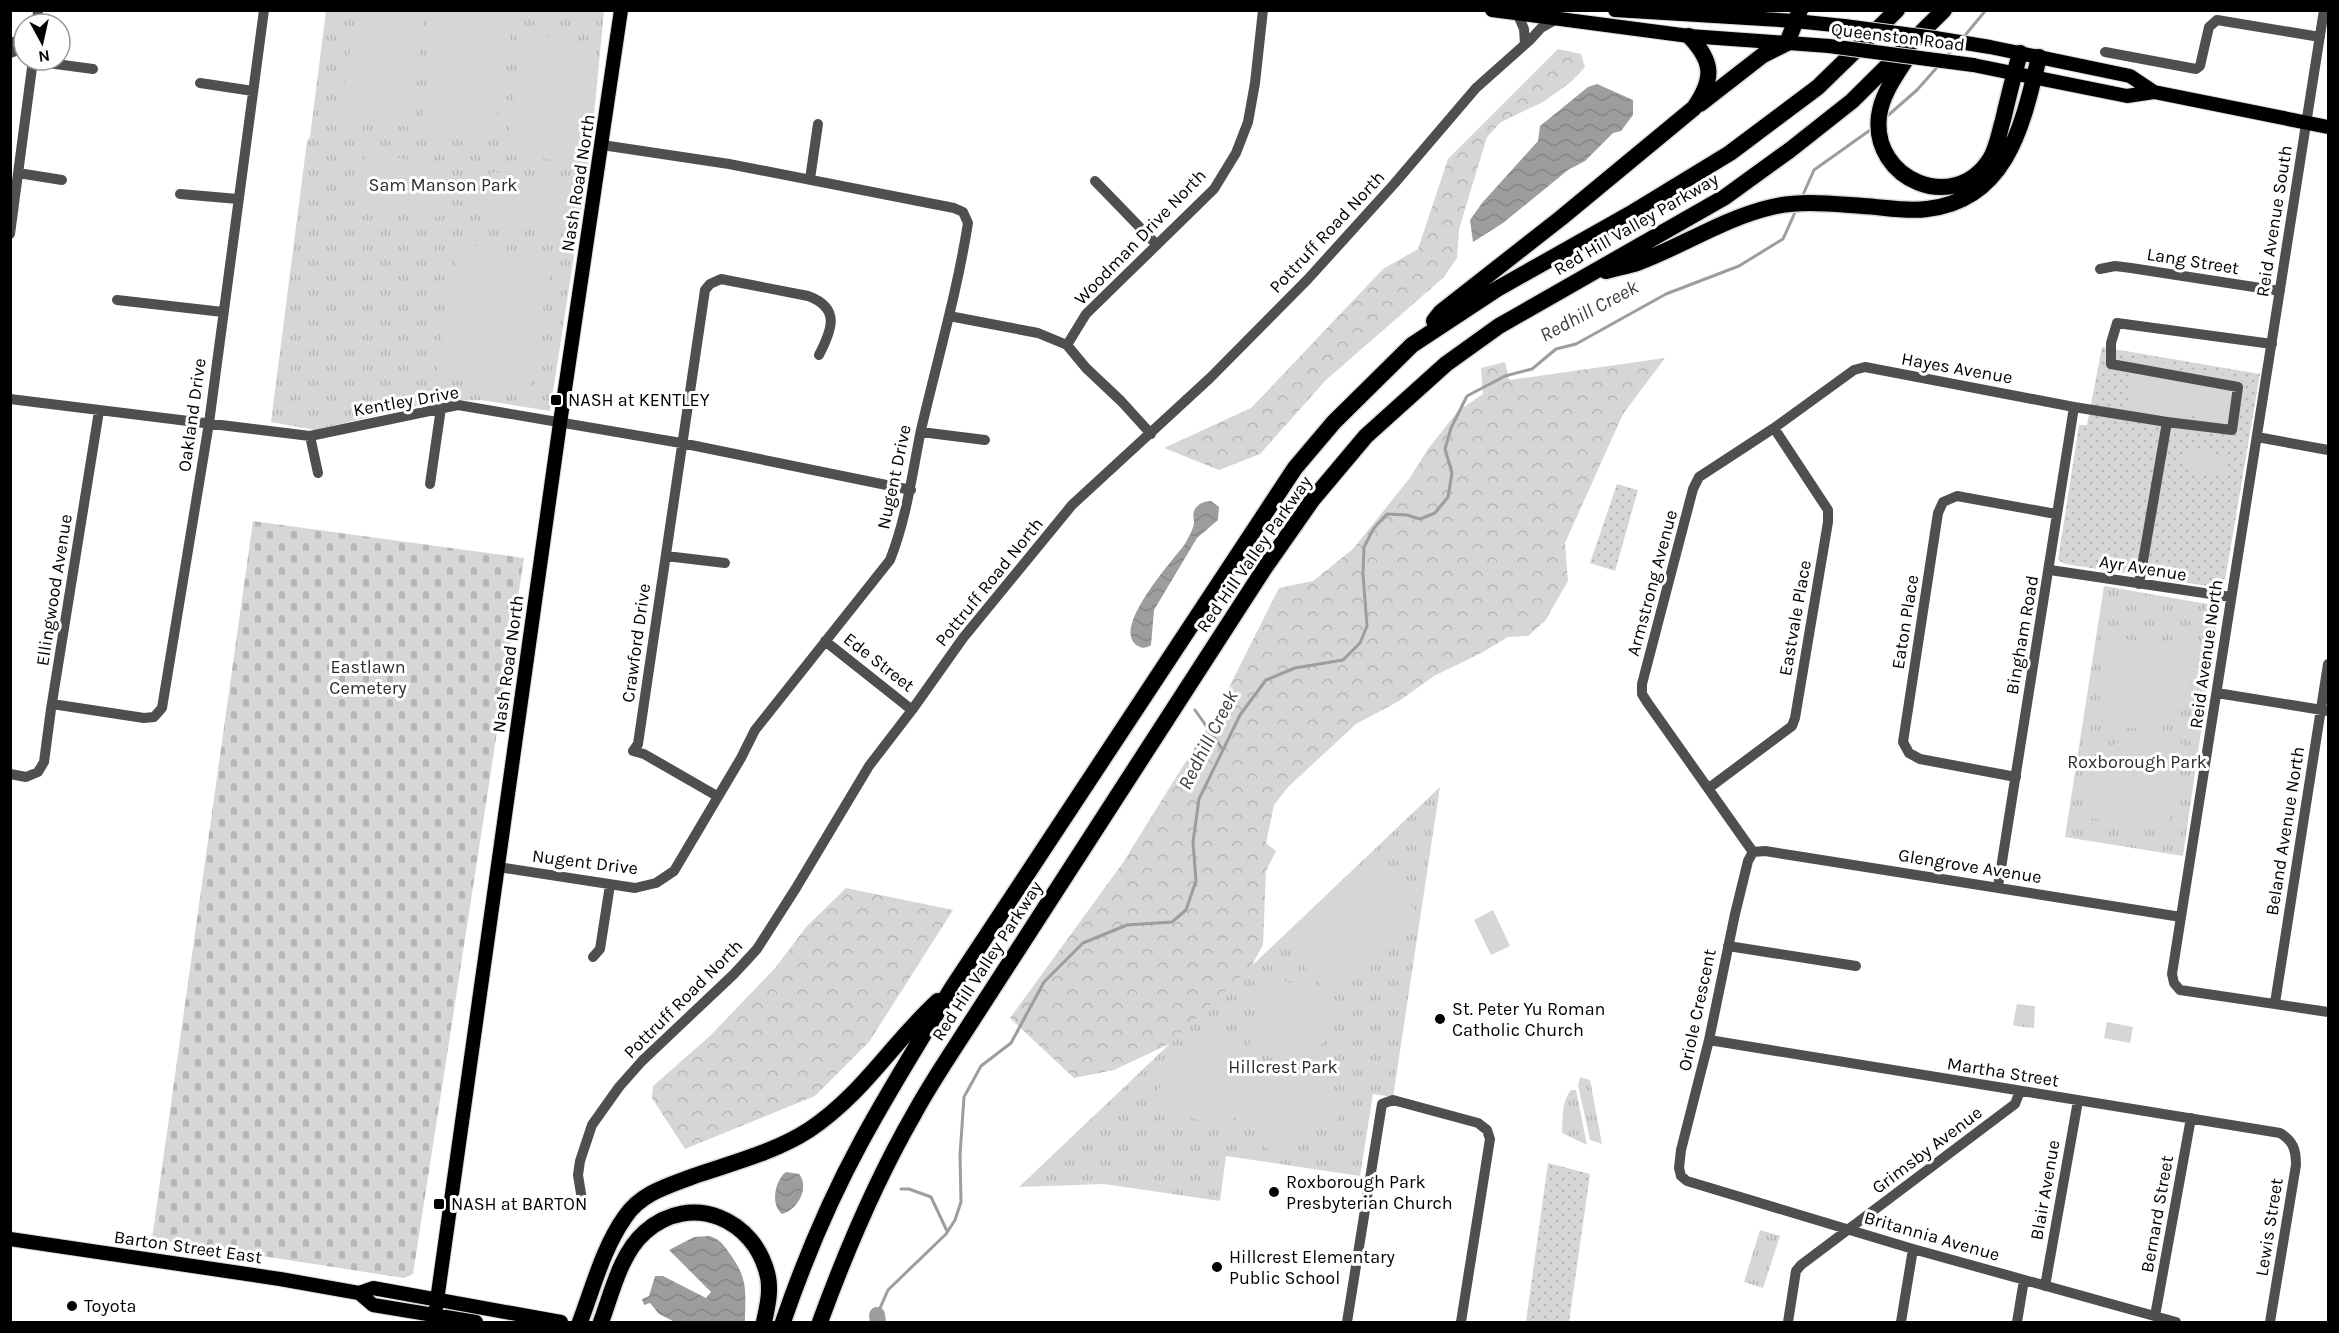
<svg xmlns="http://www.w3.org/2000/svg" width="2339" height="1333" font-family="Karla,sans-serif">
	<defs>
		<pattern id="grass-dots" width="8" height="8" patternUnits="userSpaceOnUse" patternTransform="scale(1.5)"><rect width="8" height="8" fill="#d6d6d6"/><path d="M2 2h.1M6 6h.1" fill="none" stroke="#b6b6b6" stroke-width="1.8" stroke-linecap="round"/></pattern>
		<pattern id="forest-crowns" width="20" height="18" patternUnits="userSpaceOnUse" patternTransform="scale(1.5)"><rect width="20" height="18" fill="#d6d6d6"/><path d="M2 6a3 3 0 1 1 6 0M12 15a3 3 0 1 1 6 0" fill="none" stroke="#b6b6b6"/></pattern>
		<pattern id="cemetery-stones" width="16" height="16" patternUnits="userSpaceOnUse" patternTransform="scale(1.5)"><rect width="16" height="16" fill="#d6d6d6"/><path d="M2 7V4a2 2 0 0 1 4 0v3zM10 15v-3a2 2 0 0 1 4 0v3z" fill="#b6b6b6"/></pattern>
		<pattern id="park-tufts" width="24" height="20" patternUnits="userSpaceOnUse" patternTransform="scale(1.5)"><rect width="24" height="20" fill="#d6d6d6"/><path d="M3 7l-1-3M5 7V3M7 7l1-3M15 17l-1-3M17 17v-4M19 17l1-3" fill="none" stroke="#b6b6b6"/></pattern>
		<pattern id="water-waves" width="16" height="10" patternUnits="userSpaceOnUse" patternTransform="scale(1.5)"><rect width="16" height="10" fill="#9d9d9d"/><path d="M0 5q4-4 8 0t8 0" fill="none" stroke="#858585"/></pattern>
	</defs>
	<rect width="100%" height="100%" fill="#fff"/>
	<path fill="url(#grass-dots)" d="M2102,347L2260,374L2224,587L2221,588L2065,564L2058,560L2079,425H2087Z
		M1617,484L1638,490L1615,571L1590,563Z
		M1548,1163L1590,1174L1569,1322H1526Z"/>
	<path fill="url(#forest-crowns)" d="M1558,49L1581,54L1585,67L1571,82L1543,102L1501,122L1487,137L1459,229L1457,258L1443,278L1326,380L1260,454L1219,470L1164,448L1251,408L1383,269L1418,249L1448,159Z
		M1665,358L1623,414L1565,543L1568,581L1545,621L1528,636L1508,637L1483,652L1434,676L1399,701L1356,724L1288,787L1274,805L1266,843L1276,851L1266,871L1263,945L1241,985L1203,1028L1114,1070L1074,1078L1010,1018L1122,864L1216,713L1279,588L1313,581L1353,549L1409,479L1428,449L1458,411L1483,394L1481,368L1505,362L1509,380Z
		M846,888L953,910L869,1042L815,1096L685,1149L652,1098L653,1086L710,1036L776,967L806,927Z"/>
	<path fill="url(#cemetery-stones)" d="M253,521L524,558L413,1274L404,1278L152,1239Z"/>
	<path fill="url(#park-tufts)" d="M326,11H604L591,146L550,411L481,400L437,401L315,430L271,422L307,141L310,137Z
		M2104,586L2219,606L2183,856L2065,837Z
		M1440,787L1393,1097L1373,1094L1360,1176L1226,1156L1220,1201L1104,1184L1019,1187Z
		M2017,1004L2035,1006L2034,1028L2015,1026L2013,1024Z
		M1580,1077L1590,1080L1602,1144L1590,1140L1578,1085Z
		M1571,1090H1576L1587,1145L1562,1133C1563,1117 1561,1103 1571,1090Z
		M1760,1230L1780,1236L1763,1288L1744,1282Z"/>
	<path fill="#d6d6d6" d="M356,11H426L409,127L340,117Z
		M438,11H514L493,139L420,128Z
		M526,32L597,44L577,164L505,152Z
		M365,153L447,165L439,218L357,207Z
		M490,172L571,182L565,234L483,224Z
		M459,243L552,258L529,392L436,377Z
		M2151,359L2167,364L2183,377L2185,368L2240,378L2244,385L2238,430L2210,427L2192,415L2185,432L2132,419L2127,413L2135,360Z
		M2186,449L2227,456L2223,476L2183,469Z
		M2121,638L2193,650C2191,665 2191,683 2187,697C2174,736 2126,729 2095,725L2110,642Z
		M2134,738L2166,740L2184,744L2168,823L2157,829L2084,817C2090,778 2088,747 2134,738Z
		M1372,860L1418,913L1327,992L1281,939Z
		M1493,910L1510,946L1491,955L1474,920Z
		M1272,976L1336,1002C1335,1021 1331,1038 1315,1050L1342,1110L1338,1119L1270,1153L1258,1132L1254,1108C1218,1133 1183,1123 1156,1092L1207,1030H1216L1264,1074L1275,1059L1262,1054L1249,1045L1265,980Z
		M2107,1022L2133,1027L2130,1043L2104,1038Z"/>
	<path fill="url(#water-waves)" d="M1597,84L1633,100V115L1621,131L1613,133L1585,161L1568,170L1503,223L1473,242L1470,220L1482,203L1538,141L1540,126L1588,87Z
		M1211,501L1219,507L1218,520L1197,538L1154,610L1151,645C1146,648 1143,649 1138,646C1109,630 1174,559 1185,544C1188,538 1194,528 1194,523C1194,517 1192,514 1195,509C1199,503 1205,501 1211,501Z
		M786,1172L799,1174C810,1187 798,1210 782,1214C770,1205 775,1180 786,1172Z
		M709,1236C720,1239 723,1244 730,1254C749,1280 745,1292 745,1322H675L659,1314L650,1303L644,1305L642,1299L649,1296L655,1276H663L706,1298L711,1292L669,1250L694,1237Z"/>
	<g fill="none" stroke-linecap="round" stroke-linejoin="round">
		<path stroke="#9d9d9d" stroke-width="3" d="M1962,39L1986,10
			M1946,57L1956,46
			M1885,118L1917,90L1940,64
			M1802,197L1814,170L1873,128
			M1195,710L1223,750
			M901,1189H909L931,1197L947,1231
			M877,1315L888,1290L946,1234L955,1220L961,1202L960,1155L964,1097L981,1066L1011,1043L1044,982L1083,943L1127,925L1172,922L1186,910L1196,881L1193,842L1199,799L1240,715L1266,680L1295,668L1343,660L1360,643L1367,626L1363,574L1364,547L1374,528L1387,514L1407,515L1420,519L1435,513L1448,497L1452,473L1445,449L1451,428L1467,396L1505,376L1532,369L1556,349L1576,344L1666,294L1739,266L1783,239L1797,208"/>
		<path stroke="#9d9d9d" stroke-width="16" d="M877,1315L878,1322"/>
		<g stroke="#dbdbdb" stroke-width="16">
			<path id="major" d="M1492,10L1689,36L1829,46
				M1615,10L1795,21L1844,26
				M1935,38L1990,47L2130,76L2154,92
				M1973,65L2127,96L2154,92L2328,127
				M10,1239L280,1279L359,1293L373,1288L561,1322
				M359,1293L373,1305L476,1322
				M434,1322L560,423L621,10"/>
		</g>
		<g stroke="#dbdbdb" stroke-width="19">
			<path id="highway" d="M1909,55C1897,74 1882,93 1879,116C1871,180 1955,215 1990,159C1997,148 1999,133 2003,120C2008,98 2014,75 2020,53
				M1700,104L1763,55L1787,43L1800,10
				M1606,271C1617,268 1627,266 1637,263C1683,246 1724,218 1772,207C1801,200 1833,204 1863,206C1883,207 1906,212 1927,209C2008,200 2023,123 2039,57
				M1434,321L1441,312L1561,218L1694,108C1714,79 1714,62 1689,36
				M580,1322C593,1288 603,1248 625,1217C641,1193 668,1186 694,1176C732,1163 775,1152 809,1130C863,1094 891,1044 938,1001
				M601,1322C612,1293 620,1254 645,1232C691,1191 756,1219 768,1277C771,1292 767,1308 764,1322
				M783,1322C804,1261 830,1199 861,1142C889,1090 921,1039 952,988L1295,468L1334,422L1412,345L1497,289L1630,214L1730,153L1818,87L1897,10
				M820,1322C846,1251 876,1180 914,1114C927,1090 942,1067 957,1044L1264,569L1313,499L1366,436L1446,364L1499,326L1725,197L1790,150L1852,101L1944,10"/>
		</g>
		<path stroke="#4f4f4f" stroke-width="10" d="M2324,10L2172,974L2174,983L2180,990L2328,1012
			M1518,15L1524,29L1525,44
			M37,24L38,10
			M10,44L24,37
			M2105,52L2196,69L2200,66L2209,27L2217,20L2320,37
			M10,53L24,48
			M33,61L93,69
			M200,83L253,91
			M18,173L62,180
			M810,179L818,124
			M1095,181L1157,245
			M180,194L238,199
			M10,234L33,60
			M2100,269L2115,266L2131,268L2280,291
			M117,300L223,312
			M949,316L1038,333L1067,345L1086,368L1121,401L1151,434
			M1067,345L1086,314L1214,189L1236,153L1248,122L1255,83L1263,10
			M10,399L310,436L458,405L681,443L911,490
			M2074,407L2167,422L2139,584
			M2167,422L2232,430L2238,387L2111,364V343L2117,323L2272,344
			M921,432L985,440
			M310,436L318,473
			M2257,437L2328,450
			M430,484L441,408
			M666,556L725,563
			M2050,570L2231,597
			M825,641L912,710
			M2217,693L2328,711
			M52,704L144,718L154,717L162,708L209,423L264,10
			M10,774L26,777L38,772L44,762L51,709L99,411
			M2016,777L1920,759L1909,753L1903,742L1938,513L1943,502L1957,496L2056,514
			M1709,788L1792,726L1795,718L1828,522V510L1774,428
			M717,796L644,754L633,751L638,744L705,290L710,284L721,279L808,296C841,308 832,330 819,355
			M1753,852L1647,702L1642,694V684L1693,489L1699,477L1774,428L1854,370L1865,367L2074,407L1998,887
			M1753,852L1748,861L1735,914L1709,1040L1681,1150L1679,1168L1681,1176L1687,1181L1913,1249L2176,1322
			M1753,852L1765,851L2181,917
			M498,867L635,888L656,883L674,871L741,758L755,730L890,560C907,517 912,474 921,430C937,361 957,293 968,223L963,212L954,208L729,164L602,145
			M1728,946L1856,966
			M593,957L600,949L610,885
			M2275,1003L2328,664
			M1709,1040L2280,1133C2293,1141 2296,1149 2296,1165L2270,1322
			M583,1206L578,1175L580,1161L592,1125L619,1087L642,1061L734,974L757,949L796,888L869,766L912,710L963,638L1072,505L1210,378L1308,279L1394,184L1476,88L1531,39L1541,28L1555,20
			M2045,1286L2078,1101
			M2155,1316L2191,1118
			M1347,1322L1382,1104L1393,1100L1478,1123L1487,1130L1490,1139L1461,1322
			M1788,1322L1796,1271L1801,1265L2007,1110L2015,1104L2020,1091
			M1901,1322L1913,1249
			M2017,1322L2024,1280"/>
		<use href="#major" stroke="#000" stroke-width="14"/>
		<use href="#highway" stroke="#000" stroke-width="16"/>
		<g stroke="#dbdbdb" stroke-width="16" stroke-linecap="butt">
			<path id="major-bridge" d="M1844,26L1935,38
				M1829,46L1973,65"/>
		</g>
		<use href="#major-bridge" stroke="#000" stroke-width="14"/>
	</g>
	<g fill="#000" stroke="#fff" stroke-width="2">
		<rect x="550" y="394" width="12" height="12" rx="3"/>
		<circle cx="1440" cy="1019" r="6"/>
		<circle cx="1274" cy="1192" r="6"/>
		<rect x="433" y="1198" width="12" height="12" rx="3"/>
		<circle cx="1217" cy="1267" r="6"/>
		<circle cx="72" cy="1306" r="6"/>
	</g>
	<g text-anchor="middle" dominant-baseline="central" stroke-width="6" stroke-linejoin="round" paint-order="stroke">
		<g font-size="18" fill="#000" stroke="#fff">
			<text transform="translate(1898 37) rotate(7)">Queenston Road</text>
			<text transform="translate(578 183) rotate(-81)">Nash Road North</text>
			<text transform="translate(2274 221) rotate(-81)">Reid Avenue South</text>
			<text transform="translate(1636 224) rotate(-30)">Red Hill Valley Parkway</text>
			<text transform="translate(1327 232) rotate(-47)">Pottruff Road North</text>
			<text transform="translate(1140 237) rotate(-46)">Woodman Drive North</text>
			<text transform="translate(2193 261) rotate(9)">Lang Street</text>
			<text transform="translate(1957 368) rotate(10)">Hayes Avenue</text>
			<text transform="translate(406 401) rotate(-10)">Kentley Drive</text>
			<text transform="translate(192 415) rotate(-82)">Oakland Drive</text>
			<text transform="translate(894 477) rotate(-78)">Nugent Drive</text>
			<text transform="translate(1254 554) rotate(-55)">Red Hill Valley Parkway</text>
			<text transform="translate(2143 568) rotate(9)">Ayr Avenue</text>
			<text transform="translate(989 582) rotate(-51)">Pottruff Road North</text>
			<text transform="translate(1652 583) rotate(-75)">Armstrong Avenue</text>
			<text transform="translate(54 590) rotate(-81)">Ellingwood Avenue</text>
			<text transform="translate(1795 618) rotate(-80)">Eastvale Place</text>
			<text transform="translate(1905 622) rotate(-81)">Eaton Place</text>
			<text transform="translate(2022 635) rotate(-80)">Bingham Road</text>
			<text transform="translate(636 643) rotate(-82)">Crawford Drive</text>
			<text transform="translate(2206 654) rotate(-82)">Reid Avenue North</text>
			<text transform="translate(879 662) rotate(38)">Ede Street</text>
			<text transform="translate(508 664) rotate(-82)">Nash Road North</text>
			<text transform="translate(2285 831) rotate(-81)">Beland Avenue North</text>
			<text transform="translate(585 862) rotate(7)">Nugent Drive</text>
			<text transform="translate(1970 866) rotate(9)">Glengrove Avenue</text>
			<text transform="translate(987 961) rotate(-57)">Red Hill Valley Parkway</text>
			<text transform="translate(683 999) rotate(-45)">Pottruff Road North</text>
			<text transform="translate(1697 1010) rotate(-78)">Oriole Crescent</text>
			<text transform="translate(2003 1072) rotate(9)">Martha Street</text>
			<text transform="translate(1927 1150) rotate(-37)">Grimsby Avenue</text>
			<text transform="translate(2045 1190) rotate(-80)">Blair Avenue</text>
			<text transform="translate(2157 1214) rotate(-80)">Bernard Street</text>
			<text transform="translate(2269 1227) rotate(-81)">Lewis Street</text>
			<text transform="translate(1932 1236) rotate(16)">Britannia Avenue</text>
			<text transform="translate(188 1247) rotate(8)">Barton Street East</text>
		</g>
		<g font-size="18" fill="#2d2d2d" stroke="#fff">
			<text x="443" y="185">Sam Manson Park</text>
			<text x="368" y="667">Eastlawn<tspan x="368" dy="21">Cemetery</tspan></text>
			<text x="2137" y="762">Roxborough Park</text>
			<text x="1283" y="1067">Hillcrest Park</text>
		</g>
		<g font-size="18" fill="#000" stroke="#fff" text-anchor="start">
			<text x="568" y="400">NASH at KENTLEY</text>
			<text x="1452" y="1009">St. Peter Yu Roman<tspan x="1452" dy="21">Catholic Church</tspan></text>
			<text x="1286" y="1182">Roxborough Park<tspan x="1286" dy="21">Presbyterian Church</tspan></text>
			<text x="451" y="1204">NASH at BARTON</text>
			<text x="1229" y="1257">Hillcrest Elementary<tspan x="1229" dy="21">Public School</tspan></text>
			<text x="84" y="1306">Toyota</text>
		</g>
		<g font-size="20" font-style="italic" fill="#3e3e3e" stroke="#fff">
			<text transform="translate(1589 311) rotate(-28)">Redhill Creek</text>
			<text transform="translate(1208 740) rotate(-63)">Redhill Creek</text>
		</g>
	</g>
	<rect width="2339" height="1333" fill="none" stroke="#000000" stroke-width="24"/>
	<g transform="translate(42 42) rotate(172)"><circle r="28" fill="#ffffff" stroke="#999999" stroke-width="1.5"/>
	<path d="M0-4.5L10 22L0 15L-10 22Z" fill="#000000"/>
	<text y="-9" font-size="16" font-weight="bold" text-anchor="middle" fill="#000000">N</text>
	</g>
</svg>
